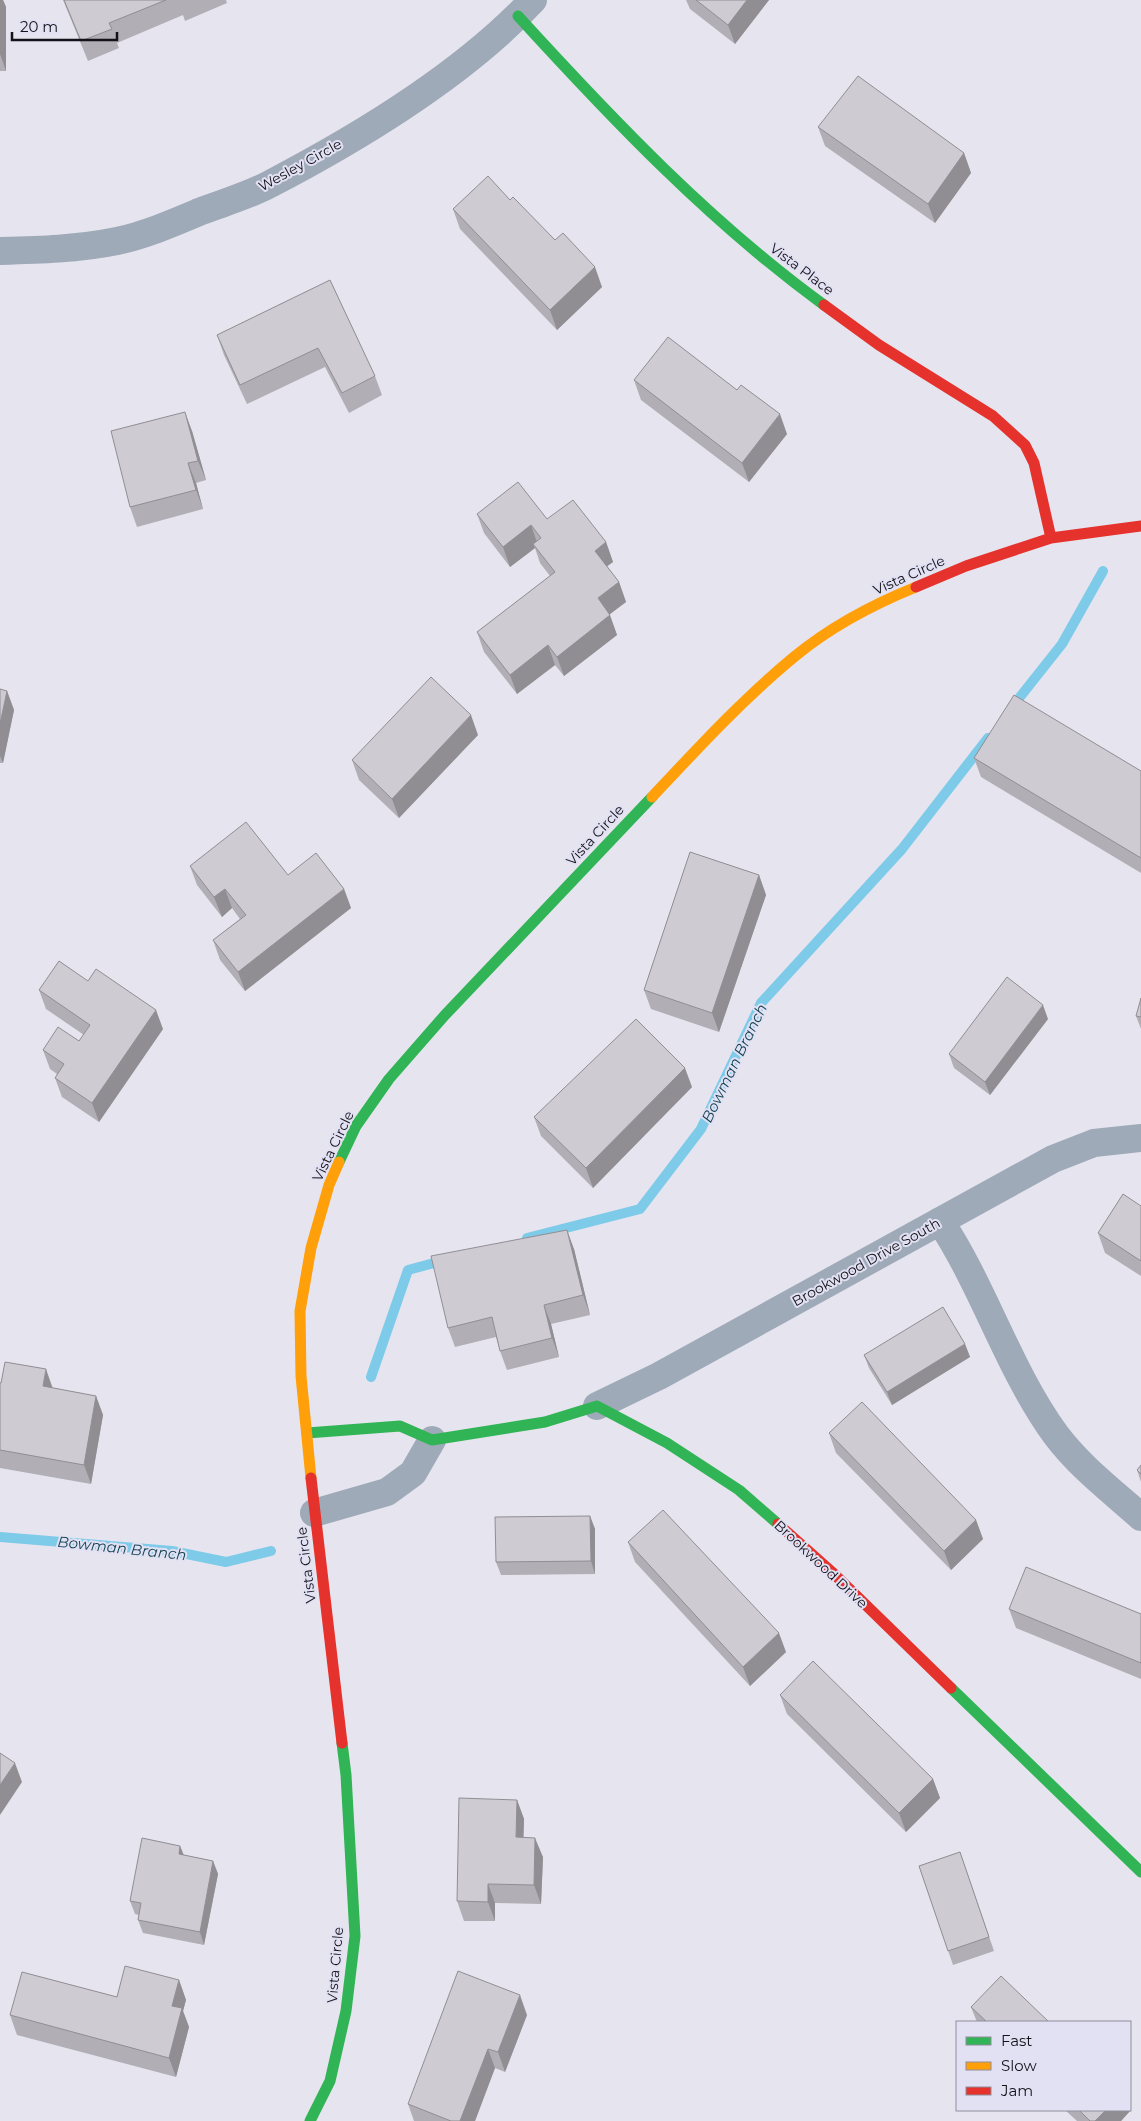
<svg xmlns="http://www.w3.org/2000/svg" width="1141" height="2121" font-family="Montserrat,sans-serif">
	<rect width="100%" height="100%" fill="#e6e5ef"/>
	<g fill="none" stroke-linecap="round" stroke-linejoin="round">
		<path stroke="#7dcae9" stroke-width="10" d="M1012,707L1062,644L1103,571
			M527,1238L640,1209L701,1129L761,1003L902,849L988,738
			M371,1377L408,1270L445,1260
			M0,1537L172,1551L226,1562L271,1551"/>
		<path stroke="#9faab9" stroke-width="28" d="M0,251C39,250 78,249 117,241C145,235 173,223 199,212C222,203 248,196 270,184C360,137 464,74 533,0
			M940,1221C985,1289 1008,1369 1056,1435C1080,1467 1112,1491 1141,1517
			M597,1406L659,1376L1053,1159L1094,1143L1141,1138
			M314,1513L387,1492L413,1473L432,1440"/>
		<path stroke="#30b455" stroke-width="11" d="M518,16C613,120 710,222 824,305
			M339,1162L356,1126L389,1079L445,1015L652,797
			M307,1433L400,1426L432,1440L545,1422L597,1406L667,1443L739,1490L778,1524
			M951,1688L1141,1872
			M310,2121L330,2081L346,2011L355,1936L346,1775L342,1743"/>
		<path stroke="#ff9f0a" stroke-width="11" d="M652,797C697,749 743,699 794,657C829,628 874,604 916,587
			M311,1478L301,1376L300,1311L311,1248L329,1185L339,1162"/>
		<path stroke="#e5322d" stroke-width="11" d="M824,305L879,345L993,416L1025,445L1034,463L1051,538
			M916,587L966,566L1051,538L1141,526
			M311,1478L342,1743
			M778,1524L832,1572L951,1688"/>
	</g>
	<path fill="#b1afb5" d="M0,0H3L6,7V71H0Z
		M63,0H226L227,3L185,21L183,15L117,43L119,48L88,61Z
		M686,0H769L735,44L690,9Z
		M818,127L964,153L971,173L935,223L825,146Z
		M510,200L555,240L602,287L557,330L460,229L453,209Z
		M330,280L375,376L382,395L349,413L325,367L247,404L224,355L217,335Z
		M634,380L787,434L749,482L641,400Z
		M192,431L206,480L196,483L203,509L137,527L130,507Z
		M477,514L547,519L606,542L613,562L607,566L619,582L626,602L609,614L617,635L564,676L555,665L517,694L484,652L477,632L550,576L540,563L535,548L510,567L484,533Z
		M0,689L7,691L14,710L3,763H0Z
		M478,735L399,818L359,780L352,760Z
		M974,758L1141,771V873L981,777Z
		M190,866L288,875L344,889L351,908L245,991L220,960L213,940L240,919L232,908L222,917L197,885Z
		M759,875L766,895L719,1032L651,1009L644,990Z
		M88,981L163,1029L99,1122L62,1097L55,1078L57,1074L50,1069L43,1050L79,1041L84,1035L46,1009L39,990Z
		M1141,998V1029L1136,1016Z
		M1048,1019L990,1095L954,1068L949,1054Z
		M692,1087L593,1188L541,1136L534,1117Z
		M1141,1206V1276L1105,1253L1098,1233Z
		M574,1249L590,1315L551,1324L559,1357L507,1370L500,1351L496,1337L455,1347L448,1328Z
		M965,1344L970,1357L892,1405L869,1368L864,1355Z
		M0,1383L53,1388L96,1396L103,1415L91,1484L0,1468Z
		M829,1433L976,1520L983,1539L951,1570L836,1453Z
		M1141,1465V1482L1137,1470Z
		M590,1516L595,1529V1574L501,1575L496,1562Z
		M628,1542L786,1652L750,1686L635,1562Z
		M1009,1609L1141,1614V1679L1016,1628Z
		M780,1695L933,1779L940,1798L906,1832L787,1714Z
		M517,1800L524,1819L523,1838L543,1857L541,1904L495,1903V1921H464L457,1901Z
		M180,1846L184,1855L213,1861L218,1874L204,1945L143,1933L138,1920L139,1915L135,1914L130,1901Z
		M960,1852L994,1951L953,1965L919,1866Z
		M179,1980L186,2000L183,2011L189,2027L176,2077L17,2035L10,2015L117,1997Z
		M971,2007L1049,2022H977Z
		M527,2015L505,2072L495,2068L475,2121H414L408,2104Z
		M1065,2110H1129L1130,2111L1121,2121H1077Z"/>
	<path fill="#908e93" d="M0,0H3L6,7V71L0,54Z
		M747,0H769L735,44L728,25Z
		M964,153L971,173L935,223L928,204Z
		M595,267L602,287L557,330L550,310Z
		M185,412L192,431L206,480L198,461Z
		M780,414L787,434L749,482L742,463Z
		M188,463L196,483L203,509L196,490Z
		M531,525L538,545L533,544L535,548L510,567L503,547Z
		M606,542L613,562L602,570L595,551Z
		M619,582L626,602L605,618L598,598Z
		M610,615L617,635L564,676L557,657Z
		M548,645L555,665L517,694L510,675Z
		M7,691L14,710L3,763L0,756V724Z
		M471,715L478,735L399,818L392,799Z
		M759,875L766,895L719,1032L712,1013Z
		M225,889L232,908L222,917L214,897Z
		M344,889L351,908L245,991L238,972Z
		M1043,1005L1048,1019L990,1095L985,1082Z
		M156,1010L163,1029L99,1122L92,1103Z
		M685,1068L692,1087L593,1188L586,1168Z
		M567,1230L574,1249L590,1315L583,1295Z
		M544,1305L551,1324L559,1357L552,1338Z
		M965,1344L970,1357L892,1405L887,1392Z
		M46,1369L53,1389L43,1386Z
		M96,1396L103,1415L91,1484L84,1465Z
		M590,1516L595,1529V1574L591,1561Z
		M976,1520L983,1539L951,1570L944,1551Z
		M779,1633L786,1652L750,1686L743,1667Z
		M15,1763L22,1782L0,1815V1785Z
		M933,1779L940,1798L906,1832L899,1813Z
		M517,1800L524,1819L523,1857L516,1837Z
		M535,1838L543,1857L541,1904L534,1885Z
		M180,1846L185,1859L179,1854Z
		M213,1861L218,1874L204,1945L200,1932Z
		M488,1884L495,1903V1921L488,1902Z
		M179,1980L186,2000L183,2011L189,2027L176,2077L169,2058L172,2006Z
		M520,1995L527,2015L505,2072L498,2052Z
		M488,2049L495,2068L475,2121H460Z
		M1106,2110H1129L1130,2111L1121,2121H1095Z"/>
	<path fill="#cecbd2" stroke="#908e93" d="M64,0H166L109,23L112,29L81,41Z
		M696,0H747L728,25Z
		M858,76L964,153L928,204L818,127Z
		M488,176L510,200L513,197L555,240L563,233L595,267L550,310L453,209Z
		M330,280L375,376L342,393L318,348L240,385L217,335Z
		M668,337L737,390L741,385L780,414L742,463L634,380Z
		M185,412L198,461L188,463L196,490L130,507L111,431Z
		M518,482L547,519L573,500L606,542L595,551L619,582L598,598L610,615L557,657L548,645L510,675L477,632L555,572L533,544L541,538L531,525L503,547L477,514Z
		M431,677L471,715L392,799L352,760Z
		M0,689L7,691L0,724Z
		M1014,695L1141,771V858L974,758Z
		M246,822L288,875L316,853L344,889L238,972L213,940L246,915L225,889L214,897L190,866Z
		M690,852L759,875L712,1013L644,990Z
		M59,961L88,981L96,969L156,1010L92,1103L55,1078L64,1064L43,1050L58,1027L79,1041L90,1025L39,990Z
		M1007,977L1043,1005L985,1082L949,1054Z
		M1141,998V1017L1136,1016Z
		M636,1019L685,1068L586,1168L534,1117Z
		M1123,1194L1141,1206V1261L1098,1233Z
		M567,1230L583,1295L544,1305L552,1338L500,1351L492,1317L448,1328L431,1256Z
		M943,1307L965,1344L887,1392L864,1355Z
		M5,1362L46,1369L43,1386L96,1396L84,1465L0,1450V1383H1Z
		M862,1402L976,1520L944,1551L829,1433Z
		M1141,1465V1474L1137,1470Z
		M663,1510L779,1633L743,1667L628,1542Z
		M590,1516L591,1561L496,1562L495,1517Z
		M1026,1567L1141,1614V1663L1009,1609Z
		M813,1661L933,1779L899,1813L780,1695Z
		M0,1753L15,1763L0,1785Z
		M459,1798L517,1800L516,1837L535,1838L534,1885L488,1884V1902L457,1901Z
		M142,1838L180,1846L179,1854L213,1861L200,1932L138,1920L141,1903L130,1901Z
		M960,1852L989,1937L948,1951L919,1866Z
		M125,1966L179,1980L172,2006L182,2008L169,2058L10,2015L22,1972L117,1997Z
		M458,1971L520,1995L498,2052L488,2049L460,2121H451L408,2104Z
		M1001,1976L1049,2022H987L971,2007Z
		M1079,2110H1106L1095,2121H1090Z"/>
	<g text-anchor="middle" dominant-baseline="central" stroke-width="4" stroke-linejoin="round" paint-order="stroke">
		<g font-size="14" fill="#131218" stroke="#e2e1f3">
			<text transform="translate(300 165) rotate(-29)">Wesley Circle</text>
			<text transform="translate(802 269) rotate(37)">Vista Place</text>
			<text transform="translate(909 575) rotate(-24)">Vista Circle</text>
			<text transform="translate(595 835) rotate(-47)">Vista Circle</text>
			<text transform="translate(333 1146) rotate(-64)">Vista Circle</text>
			<text transform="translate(866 1262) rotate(-29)">Brookwood Drive South</text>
			<text transform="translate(821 1564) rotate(43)">Brookwood Drive</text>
			<text transform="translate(306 1565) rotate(-97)">Vista Circle</text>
			<text transform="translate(335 1965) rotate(-85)">Vista Circle</text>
		</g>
		<g font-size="15" font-style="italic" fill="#154555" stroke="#e2e1f3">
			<text transform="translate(734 1063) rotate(-64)">Bowman Branch</text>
			<text transform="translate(122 1548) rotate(6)">Bowman Branch</text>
		</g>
	</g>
	<rect x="956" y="2021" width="175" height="90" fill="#e2e1f3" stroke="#8f8e9b"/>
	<rect x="966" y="2037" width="25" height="8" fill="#30b455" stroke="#8f8e9b"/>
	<text x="1001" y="2046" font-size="15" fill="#131218">Fast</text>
	<rect x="966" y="2062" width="25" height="8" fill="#ff9f0a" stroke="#8f8e9b"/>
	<text x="1001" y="2071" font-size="15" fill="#131218">Slow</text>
	<rect x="966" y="2087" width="25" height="8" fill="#e5322d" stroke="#8f8e9b"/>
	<text x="1001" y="2096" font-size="15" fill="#131218">Jam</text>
	<path d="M12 32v8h105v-8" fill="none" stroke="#131218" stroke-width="2.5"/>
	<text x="20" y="32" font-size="15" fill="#131218" stroke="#e2e1f3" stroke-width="4" paint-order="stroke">20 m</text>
</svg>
